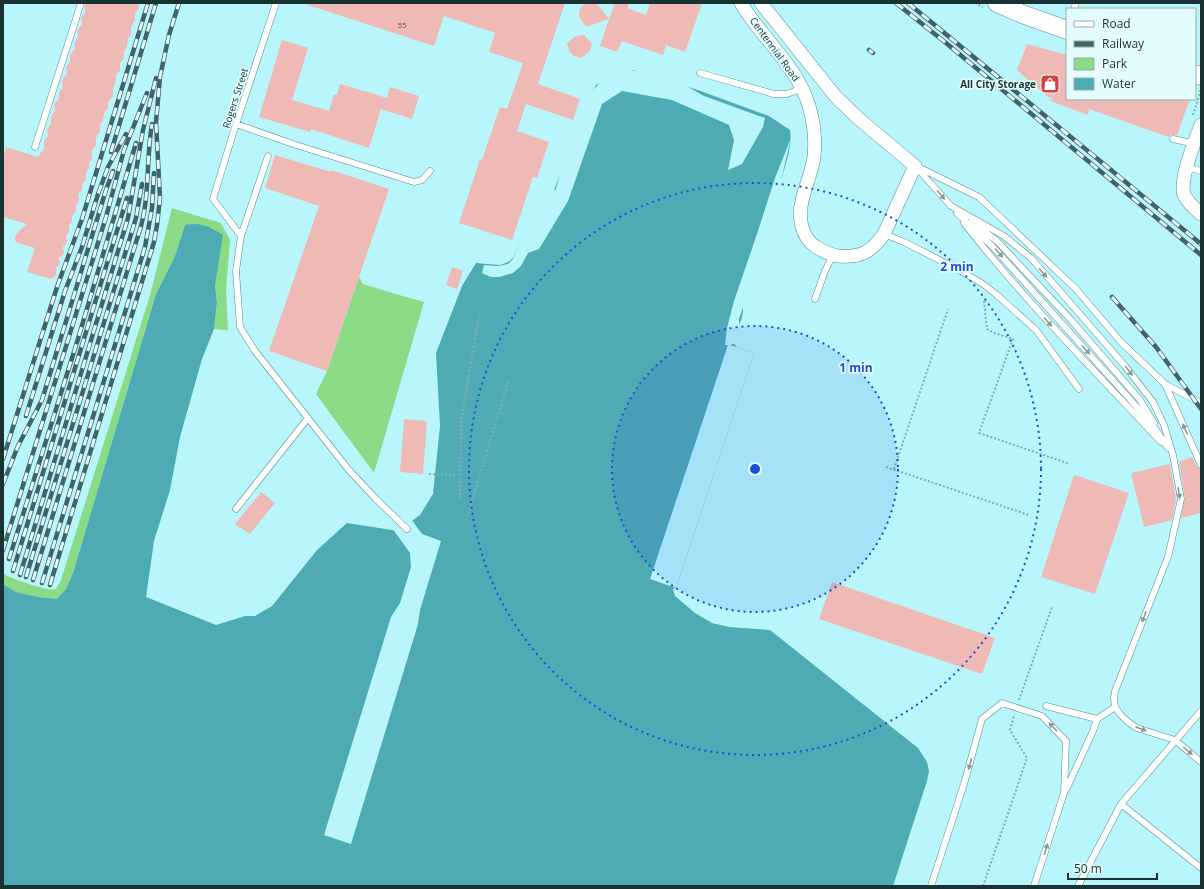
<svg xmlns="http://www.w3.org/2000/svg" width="1204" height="889" font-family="'Open Sans',sans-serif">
	<rect width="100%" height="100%" fill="#b8f6fc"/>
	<path fill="#8ada86" d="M172,208L221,223L230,240L226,290L228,330L214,329L217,302L215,285L185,225L175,256L156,294L73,573L66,589L57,599L38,597L16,592L3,584V572L5,575C15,579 47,592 56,589L61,580L150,295Z
		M359,277L363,284L399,295L424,302L374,473L316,394L327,371Z"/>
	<path fill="#4eabb3" d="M633,70L661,80L695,89L769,116L790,130C793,146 784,170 779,186C768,226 755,265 742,303C746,316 737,329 732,339L736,347L754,353L676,588L710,614L733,621L769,623L938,758L904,886H3V584L16,592L38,597L57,599L66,589L73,573L156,294L175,256L185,225C202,222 209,227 223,235L215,285L217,302L214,329L202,359L180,437L170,490L154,541L146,597L216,625L245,616H255L272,606L317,550L347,523L398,531L420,515L433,494L440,426L436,353L462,286L476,263L500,265L508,262L513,258L521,240L551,198L590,97L596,85L617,73Z"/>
	<path fill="#b8f6fc" d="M629,70L643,72L681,83L704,96L765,118L763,127L742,164L728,170L734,140L729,125L672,100L622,91L602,104L568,201L539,249L528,253L521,266L513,273L499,277H491L482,273L484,265L498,266L508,264L513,259L522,237L537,213L550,194L556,189L564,159L588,96L603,79L615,73Z
		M791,138L769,231L739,319V331L734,340L736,343L730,345L754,353L676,588L650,579L728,345H725L727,328L734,301L757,234L775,178Z
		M411,519L422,534L441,541L420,610L418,624L351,844L324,835L391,617L400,603L411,567L410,553L392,528L397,529Z
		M676,588H679L708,607L711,610V613L732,619L735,617L770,621L776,623L792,632L940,757L941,766L938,780L906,886H893L927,781L929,771L927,762L918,748L770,630L729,627L712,623L695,613L675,596L673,589Z"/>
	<path fill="#efb9b5" d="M85,3H138L139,8L135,14V20L131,27V35L128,39L127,47L124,51V58L120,63V70L116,76V81L113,88V96L108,102V108L104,113L103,121L100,125V131L96,137V145L92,150V158L89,163V168L86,173V179L82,184V190L78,194L79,198V202L76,205V211L72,216V222L69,226V232L66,236L67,243L63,247L64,252L63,255L59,258L60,264L56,268V275L54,277L51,279L27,272L35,248L18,243L15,241V238L16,234L27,224L3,217V158L6,147L38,157L44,148V141L48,136L47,129L51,124V117L55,111L54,104L59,99V92L63,87L62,80L67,74L66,67L70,62V55L75,49L74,43L78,37L77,30L82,25L81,18L85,13Z
		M308,3H565L538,84L580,99L573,120L526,104L517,131L549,142L537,178L533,177L512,240L459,223L480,159L482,160L500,107L507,109L523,63L489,52L495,33L444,16L434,46L308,5Z
		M587,3H595L598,5L609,19L615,3H629L627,8L646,15L650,3H702L685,52L666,45L663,55L622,41L617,52L600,46L609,19L586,27L580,18L579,14L580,8Z
		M584,35L592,44L590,51L584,56L581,58L574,56L569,51L567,43L576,36Z
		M282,40L308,48L292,100L329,111L334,95H337L340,84L387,98L390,87L419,96L412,119L381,109L369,148L311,129L310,132L259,117Z
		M1027,44L1067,55V99H1190L1177,135H1172L1169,137L1089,109L1088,115L1048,100L1055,99L1048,97L1017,70Z
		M275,155L331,172V170L389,189L327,371L269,351L319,206L265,188Z
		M452,267L463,271L457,289L446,285Z
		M404,419L427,421L423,474L400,472Z
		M1192,457L1197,467L1201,469V513L1181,518L1185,498L1179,462Z
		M1170,464L1176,499L1172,520L1144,527L1131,473Z
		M1074,475L1129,493L1095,594L1041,577Z
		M261,492L275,503L250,534L235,524Z
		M832,582L995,638L982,674L819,619Z"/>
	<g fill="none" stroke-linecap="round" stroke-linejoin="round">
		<g stroke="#508c92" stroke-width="7">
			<path id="lane" d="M276,3L236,124L213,199L241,236L236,271L240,327L255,351L348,469L376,499L407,529
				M1074,9L1076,3
				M700,73L774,94H787L803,88
				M236,124L293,144L414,182L422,180L430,171
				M1173,139L1195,144
				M35,147L81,3
				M915,166L951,206L1004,236L1031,258L1125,366L1153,402L1164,425L1173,455L1181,499L1168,557L1115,691L1114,698L1115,707L1120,714L1128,722L1137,728L1175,740L1201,762
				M918,167L979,197L1076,289L1121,342L1165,384L1201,403
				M1187,167L1201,171
				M957,213L993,247L1136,406L1156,430L1168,448
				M972,222L997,241L1072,321L1140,400L1154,423
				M964,223C1024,300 1094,370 1161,442
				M884,234L904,242L959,270L983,284L997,295L1036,330L1079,389
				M241,236L268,156
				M815,299L825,271L833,255
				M1165,384L1201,465
				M236,509L308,418
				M1046,706L1097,719
				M1066,790L1093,731L1097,719L1115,707
				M1121,804L1201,868
				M931,886L964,784L982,719L1002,703L1042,716L1066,741L1064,793L1034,886
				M1078,886L1121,804L1201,711"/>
		</g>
		<g stroke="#508c92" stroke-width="14">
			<path id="street" d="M741,3C746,11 751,19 757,26C776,51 800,75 809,106C814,123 816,139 814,157C812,172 805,186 802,201C798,217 801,237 816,247C823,251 830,255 838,256C861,258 871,252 884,234L915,166L859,119L836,97L761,3
				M1201,125C1195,141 1179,179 1184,195C1188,203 1194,208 1201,214"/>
		</g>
		<g stroke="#508c92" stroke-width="19">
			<path id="secondary" d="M997,3L1022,14L1067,30
				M1195,74L1201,76"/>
		</g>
		<path stroke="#7daeb3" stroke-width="2" stroke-dasharray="2 2" stroke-linecap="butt" d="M975,3L983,7
			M1193,115L1200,93V90
			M984,301L987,329L994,333L1013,339L979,433L1070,464
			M886,467L1029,515
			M894,469L948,309
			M429,474L460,475
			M460,499L461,423L480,311
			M466,521L509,379
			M1019,700L1052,607
			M983,886L1027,758L1010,730L1014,716"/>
		<use href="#lane" stroke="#fff" stroke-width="6"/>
		<use href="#street" stroke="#fff" stroke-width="13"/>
		<use href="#secondary" stroke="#fff" stroke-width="18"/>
		<g stroke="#416467" stroke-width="4.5">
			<path id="rail" d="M896,3L946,43L1201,255
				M908,3L1201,244
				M869,50L873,53
				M111,152L156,3
				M1112,297L1156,347L1201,409
				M26,416L65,291L82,247L98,194L108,167L126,134
				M3,459L57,287L82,219L148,3
				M3,484L18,446L42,400L106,190L113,171
				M3,550L106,217L124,150L147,93
				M9,559L78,339L136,143
				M13,571L127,198
				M20,575L128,218L143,130L156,78
				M26,577L136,218L142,184
				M33,580L141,226C150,193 146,158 152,124
				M42,583L145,247L152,208L154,173
				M50,585L154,242L157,225L160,198L156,122L160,77L169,35L179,3"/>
		</g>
		<use href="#rail" stroke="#e4fcfe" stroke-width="3" stroke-dasharray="9" stroke-linecap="butt"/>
	</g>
	<defs><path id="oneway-solid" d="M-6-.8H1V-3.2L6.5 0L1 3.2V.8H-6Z"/></defs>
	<g fill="#8c999a">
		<use href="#oneway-solid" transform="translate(941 195) rotate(49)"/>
		<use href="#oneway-solid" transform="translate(999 253) rotate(48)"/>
		<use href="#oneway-solid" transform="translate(1043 273) rotate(49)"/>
		<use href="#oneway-solid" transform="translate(1048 322) rotate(48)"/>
		<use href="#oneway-solid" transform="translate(1086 350) rotate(48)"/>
		<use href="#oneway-solid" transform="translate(1129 371) rotate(52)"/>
		<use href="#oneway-solid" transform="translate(1185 429) rotate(-114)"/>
		<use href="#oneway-solid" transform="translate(1179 493) rotate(81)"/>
		<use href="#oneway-solid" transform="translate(1144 617) rotate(111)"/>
		<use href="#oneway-solid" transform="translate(1053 727) rotate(-133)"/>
		<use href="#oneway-solid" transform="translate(1141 729) rotate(21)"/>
		<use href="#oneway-solid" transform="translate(1188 751) rotate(40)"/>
		<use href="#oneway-solid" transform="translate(970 764) rotate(105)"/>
		<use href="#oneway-solid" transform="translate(1046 849) rotate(-72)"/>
	</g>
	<circle cx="755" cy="469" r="143" fill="#1d4ed8" fill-opacity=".12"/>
	<g fill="none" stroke="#1d4ed8" stroke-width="2" stroke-dasharray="2 4">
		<circle cx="755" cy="469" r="143"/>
		<circle cx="755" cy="469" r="286"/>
	</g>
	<defs>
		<g id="shop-square" transform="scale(1)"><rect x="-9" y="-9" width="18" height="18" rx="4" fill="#d04045" stroke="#e4fcfe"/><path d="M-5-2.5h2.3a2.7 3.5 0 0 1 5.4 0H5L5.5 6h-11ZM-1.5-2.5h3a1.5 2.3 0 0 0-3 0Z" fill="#fff"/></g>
	</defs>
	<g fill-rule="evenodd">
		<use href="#shop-square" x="1050" y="84"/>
	</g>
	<g text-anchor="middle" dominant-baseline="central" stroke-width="3.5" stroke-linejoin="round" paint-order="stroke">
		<g font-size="8" fill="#4e5455">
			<text x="402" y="24">55</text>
		</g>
		<g font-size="10" fill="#193335" stroke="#e4fcfe">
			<text transform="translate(775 49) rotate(54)">Centennial Road</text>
			<text transform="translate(235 98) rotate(-72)">Rogers Street</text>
		</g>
		<g font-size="10" font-weight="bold" fill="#193335" stroke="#e4fcfe" text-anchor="end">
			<text x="1036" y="84">All City Storage</text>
		</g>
	</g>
	<circle cx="755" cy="469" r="6" fill="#1d4ed8" stroke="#e4fcfe" stroke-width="2"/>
	<g font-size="12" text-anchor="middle" font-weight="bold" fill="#1d4ed8" stroke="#e4fcfe" stroke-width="3.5" stroke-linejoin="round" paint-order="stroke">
		<text x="957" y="271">2 min</text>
		<text x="856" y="372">1 min</text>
	</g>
	<rect width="1204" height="889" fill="none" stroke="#193335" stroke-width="8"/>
	<rect x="1066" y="8" width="130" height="92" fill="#e4fcfe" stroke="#93acae"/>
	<rect x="1074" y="21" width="20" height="6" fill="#ffffff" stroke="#93acae"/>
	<text x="1102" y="28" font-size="12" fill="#193335">Road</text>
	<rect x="1074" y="41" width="20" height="6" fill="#416467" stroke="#93acae"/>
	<text x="1102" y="48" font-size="12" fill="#193335">Railway</text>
	<rect x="1074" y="58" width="20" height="12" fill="#8ada86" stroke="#93acae"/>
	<text x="1102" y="68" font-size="12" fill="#193335">Park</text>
	<rect x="1074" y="78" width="20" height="12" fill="#4eabb3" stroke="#93acae"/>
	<text x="1102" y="88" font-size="12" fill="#193335">Water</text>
	<path d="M1068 873v6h89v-6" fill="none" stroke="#193335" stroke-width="2"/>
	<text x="1074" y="873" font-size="12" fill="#193335" stroke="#e4fcfe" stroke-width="3" paint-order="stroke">50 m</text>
</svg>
